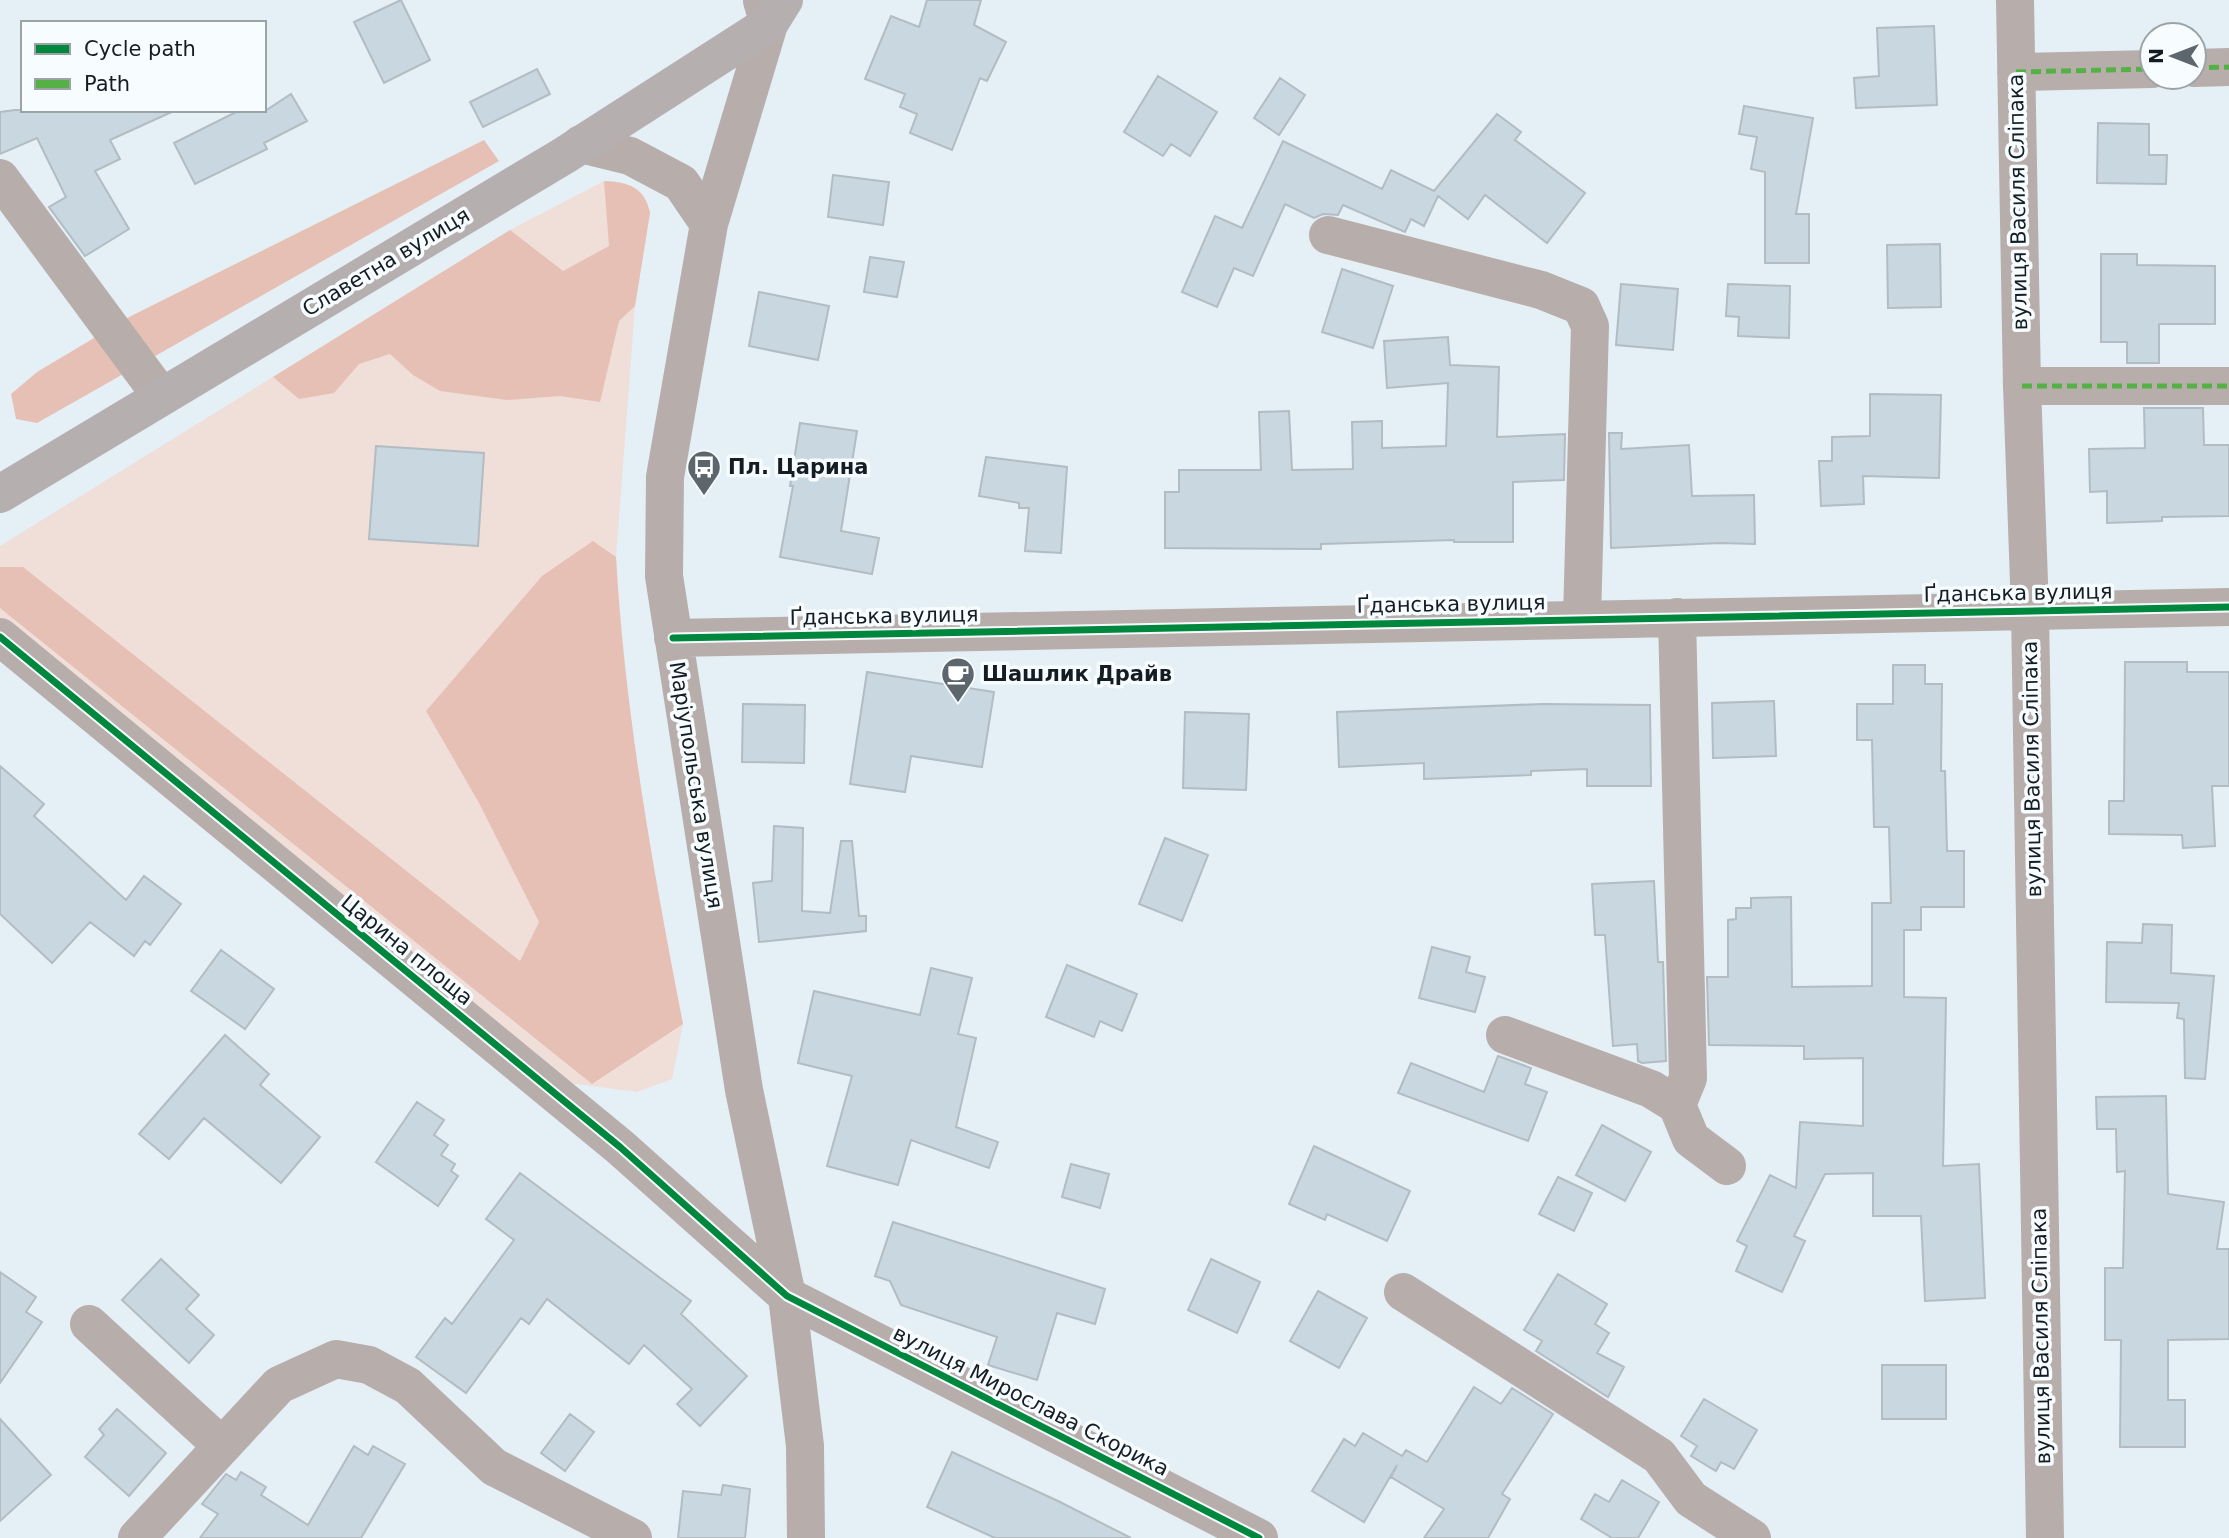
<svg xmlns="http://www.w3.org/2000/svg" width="2229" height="1538" font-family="'DejaVu Sans',sans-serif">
	<rect width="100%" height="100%" fill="#e4eff6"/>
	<path fill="#f0ded9" d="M604,181C628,182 645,187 650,213L635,306L616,557L621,651L645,830L683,1024L672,1079L637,1092L561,1082L0,620V546L510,230Z"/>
	<path fill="#e6c0b4" d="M484,140L499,161L37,423L16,419L11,394L37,372L131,316Z
		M604,181C628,182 645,187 650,213L635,306L619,321L600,402L560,396L507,400L440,391L413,375L390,354L359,364L334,393L299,399L273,377L510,230L563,271L609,246Z
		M593,541L616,557C625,715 653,869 683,1024L592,1084L0,608V567H23L520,961L539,922L479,803L426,711L542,576Z"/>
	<path fill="#c9d7e0" stroke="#b2bcc2" stroke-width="2" d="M401,0L430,60L384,83L354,22Z
		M927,0H981L974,25L1006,42L987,81L980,78L952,150L910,133L917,114L900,107L905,94L865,79L891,16L919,27Z
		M1934,26L1937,105L1856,108L1854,78L1879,76L1877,28Z
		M537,69L550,94L483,127L470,102Z
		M1158,76L1217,112L1190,156L1171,144L1163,156L1124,132Z
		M1280,78L1305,95L1279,135L1254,118Z
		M291,94L307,121L264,143L267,149L195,184L174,143L240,110L265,111Z
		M1744,106L1813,118L1796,214H1809V263H1765V172L1751,169L1757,137L1739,134Z
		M15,110H176L110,140L120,159L95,171L129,229L85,256L49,207L66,197L37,138L0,154V112Z
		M1497,114L1521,132L1515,140L1585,193L1547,243L1485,195L1468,219L1438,196L1424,226L1411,219L1405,232L1343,205L1338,215L1323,214L1314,218L1285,204L1253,276L1234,268L1217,307L1182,292L1215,216L1242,228L1283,141L1382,189L1391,170L1434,191Z
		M2098,123L2149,124V155H2167L2166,184L2097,183Z
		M833,175L889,182L883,225L828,217Z
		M1940,244L1941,307L1888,308L1887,245Z
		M2101,254H2137V265L2215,266V324H2159V363H2127V342H2101Z
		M870,257L904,262L897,297L864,292Z
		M1342,269L1393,286L1373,348L1322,332Z
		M1621,284L1678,289L1673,350L1616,345Z
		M1728,284L1790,286L1789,338L1738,336L1739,317L1726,316Z
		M759,292L829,306L818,360L749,346Z
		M1448,337L1450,365L1499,367L1497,437L1565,434L1564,480L1513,482V542H1454V540L1321,544V549L1165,548V492H1179V470H1261L1259,412L1289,411L1292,470L1353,469L1352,422L1382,421V448L1446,446L1448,383L1387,388L1384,341Z
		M1870,394L1941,395L1939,478L1863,476L1864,504L1821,506L1819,461H1832V437L1870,436Z
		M2144,408H2203L2204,445H2229V516L2162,517V521L2107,523V491L2090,492L2089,449L2145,448Z
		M800,423L857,431L841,531L879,538L872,574L780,557L793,486H790Z
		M1609,433H1622L1621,449L1689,445L1692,496L1754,495L1755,544L1720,543L1611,548Z
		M376,446L484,453L478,546L369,539Z
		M986,457L1067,467L1061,553L1025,551L1029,508H1019V503L979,496Z
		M2125,662H2187V672H2229V786H2212L2215,846L2183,848L2182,835L2109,834V801H2124Z
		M1893,665H1925V684H1942L1941,771H1945L1947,851H1964V907H1921V930H1904V997L1946,998L1943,1166L1979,1164L1985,1298L1925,1301L1921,1216H1873V1173L1825,1174L1794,1236L1805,1241L1782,1292L1736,1271L1747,1246L1737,1241L1770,1175L1796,1188L1800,1122L1863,1126V1058L1804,1059V1046L1709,1045L1707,977H1728V920L1736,919V908H1751V898L1791,897L1792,987L1872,986V903H1891L1889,827H1874L1872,740H1857V704H1893Z
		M867,672L994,692L982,767L911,756L905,792L850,784Z
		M1774,701L1776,756L1713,758L1712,703Z
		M743,704L805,705L804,763L742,762Z
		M1542,704L1650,705L1651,786H1587V769L1531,771V775L1424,779V763L1339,767L1337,712Z
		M1185,712L1249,714L1246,790L1183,788Z
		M0,766L44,804L34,816L126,900L144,876L181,904L150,945L145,941L134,956L90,922L52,963L0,914Z
		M774,826L803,828L802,911L830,913L841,841H852L859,916H866V931L759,942L753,883L772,881Z
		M1165,838L1208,855L1182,921L1139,904Z
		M1654,881L1658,962H1663L1666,1061L1642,1063L1638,1061L1637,1044L1613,1046L1605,935H1595L1592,884Z
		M2143,924L2172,925L2171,973L2214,976L2205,1079L2185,1078L2184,1019L2177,1018L2179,1003L2106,1002L2107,942L2142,943Z
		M1432,947L1470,957L1466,972L1485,977L1475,1012L1419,998Z
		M221,950L274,989L245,1029L191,991Z
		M1067,965L1137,994L1122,1031L1100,1021L1094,1037L1046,1017Z
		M931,968L972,978L958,1034L976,1038L956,1127L998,1142L989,1168L911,1140L898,1185L827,1166L852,1076L798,1063L814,991L920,1015Z
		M225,1035L269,1074L260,1085L320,1137L281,1183L204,1118L169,1159L139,1134Z
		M1498,1056L1531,1068L1525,1084L1547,1092L1528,1141L1398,1093L1411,1063L1484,1092Z
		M2166,1096L2168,1194L2224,1202L2217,1249H2229V1339L2168,1340V1400H2185V1447H2120L2121,1340H2105V1268H2123L2125,1171L2117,1172L2116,1129H2097L2096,1097Z
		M417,1102L444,1120L434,1135L448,1145L441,1155L455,1164L451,1171L458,1176L438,1206L376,1162Z
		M1602,1125L1651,1152L1625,1201L1576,1175Z
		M1314,1146L1410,1191L1387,1241L1327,1214L1325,1220L1289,1204Z
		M1071,1164L1109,1174L1100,1208L1062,1197Z
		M520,1173L691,1301L681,1314L747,1376L700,1426L677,1404L692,1389L644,1345L629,1364L547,1299L529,1324L521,1318L466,1393L416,1357L445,1318L452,1324L514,1240L486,1219Z
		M1558,1177L1592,1193L1574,1231L1539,1214Z
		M893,1222L1105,1289L1095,1324L1057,1313L1037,1380L988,1365L997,1337L901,1305L890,1281L875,1276Z
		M161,1259L199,1295L186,1309L214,1335L189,1363L122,1300Z
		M1211,1259L1260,1282L1237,1333L1188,1310Z
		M0,1272L36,1297L26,1312L42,1322L0,1383Z
		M1558,1274L1607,1304L1595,1324L1609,1333L1597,1353L1624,1367L1608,1397L1536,1351L1542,1341L1524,1330Z
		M1318,1291L1367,1318L1339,1368L1290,1341Z
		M1882,1365H1946V1419H1882Z
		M1474,1387L1501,1404L1512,1388L1553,1414L1502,1494L1510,1499L1488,1538H1424L1444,1509L1391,1477L1397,1465L1364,1522L1312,1491L1344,1439L1355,1446L1363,1433L1402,1456L1406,1450L1427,1462Z
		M1704,1399L1757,1430L1734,1469L1721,1462L1716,1471L1691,1456L1697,1446L1681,1436Z
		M117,1409L166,1453L129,1496L85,1457L104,1435L99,1429Z
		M570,1414L594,1432L565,1471L541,1453Z
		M0,1419L51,1475L0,1521Z
		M354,1446L368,1455L373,1446L405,1464L361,1538H200L218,1514L202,1504L226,1474L236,1480L241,1472L266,1487L261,1495L308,1525Z
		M952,1452L1058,1501L1131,1538H995L927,1507Z
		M1622,1480L1659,1502L1638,1538H1612L1581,1519L1595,1494L1609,1502Z
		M723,1485L750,1489L745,1538H678L683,1491L721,1495Z"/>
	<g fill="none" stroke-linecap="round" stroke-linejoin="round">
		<path stroke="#b7aeab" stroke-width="38" d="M2015,0L2022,386L2030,610L2045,1538
			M762,1L769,24L709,224L665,477L664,576L744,1090L787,1296L805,1446L806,1538
			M2194,68L2229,67
			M2016,72L2152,69
			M581,144L630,156L681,183L709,224
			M0,178L161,396
			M1328,235L1541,290L1581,306L1590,326L1582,619
			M2022,386H2229
			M1677,617L1688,1078L1677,1105
			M0,637L620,1147L787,1296L1259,1538
			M673,638L2229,607
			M1505,1035L1651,1089L1677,1105L1691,1139L1727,1166
			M1403,1292L1659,1456L1691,1499L1752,1538
			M89,1324L222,1446
			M137,1538L279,1385L336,1359L369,1365L408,1386L494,1467L633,1538"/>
		<path stroke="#b5afaf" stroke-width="38" d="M0,494L565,155L769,24L784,0"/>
		<path stroke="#55b145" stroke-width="5" stroke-dasharray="10 5" stroke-linecap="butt" d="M2194,68L2229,67
			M2016,72L2152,69
			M2022,386H2229"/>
		<g stroke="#f7fcff" stroke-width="11">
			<path id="cycleway" d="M0,637L620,1147L787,1296L1259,1538
				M673,638L2229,607"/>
		</g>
		<use href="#cycleway" stroke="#00873e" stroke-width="7"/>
	</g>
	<defs>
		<g id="bus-pin" transform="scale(1.75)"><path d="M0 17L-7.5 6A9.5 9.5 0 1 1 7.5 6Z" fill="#5d666d" stroke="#f7fcff"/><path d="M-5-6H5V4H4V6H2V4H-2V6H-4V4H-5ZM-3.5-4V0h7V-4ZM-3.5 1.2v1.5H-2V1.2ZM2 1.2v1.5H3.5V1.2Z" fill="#fff"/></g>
		<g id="cafe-pin" transform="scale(1.75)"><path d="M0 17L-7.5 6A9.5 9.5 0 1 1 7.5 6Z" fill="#5d666d" stroke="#f7fcff"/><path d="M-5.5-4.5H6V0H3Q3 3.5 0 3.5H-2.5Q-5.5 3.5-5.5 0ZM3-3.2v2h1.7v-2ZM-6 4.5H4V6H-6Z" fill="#fff"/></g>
	</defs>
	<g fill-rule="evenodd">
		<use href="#bus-pin" x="704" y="467"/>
		<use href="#cafe-pin" x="958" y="674"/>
	</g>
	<g text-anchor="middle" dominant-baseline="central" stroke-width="7" stroke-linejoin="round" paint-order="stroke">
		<g font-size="21" fill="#141d23" stroke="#f7fcff">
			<text transform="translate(2018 202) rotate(-91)">вулиця Василя Сліпака</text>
			<text transform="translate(386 262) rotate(-31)">Славетна вулиця</text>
			<text transform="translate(2018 593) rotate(-1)">Ґданська вулиця</text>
			<text transform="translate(1451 604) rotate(-1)">Ґданська вулиця</text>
			<text transform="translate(884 616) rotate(-1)">Ґданська вулиця</text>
			<text transform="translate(2032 769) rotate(-91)">вулиця Василя Сліпака</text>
			<text transform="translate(696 785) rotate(81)">Маріупольська вулиця</text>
			<text transform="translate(407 950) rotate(39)">Царина площа</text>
			<text transform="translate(2041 1336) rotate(-91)">вулиця Василя Сліпака</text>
			<text transform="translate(1031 1401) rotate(27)">вулиця Мирослава Скорика</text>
		</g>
		<g font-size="21" font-weight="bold" fill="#141d23" stroke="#f7fcff" text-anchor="start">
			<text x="728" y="467">Пл. Царина</text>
			<text x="982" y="674">Шашлик Драйв</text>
		</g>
	</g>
	<rect x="21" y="21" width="245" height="91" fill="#f7fcff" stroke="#9ca3a7" stroke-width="2"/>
	<rect x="35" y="44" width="35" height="10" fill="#00873e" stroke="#9ca3a7" stroke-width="2"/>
	<text x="84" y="56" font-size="21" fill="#141d23">Cycle path</text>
	<rect x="35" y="79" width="35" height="10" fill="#55b145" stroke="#9ca3a7" stroke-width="2"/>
	<text x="84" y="91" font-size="21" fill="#141d23">Path</text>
	<g transform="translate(2173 56) rotate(270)"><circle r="33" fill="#f7fcff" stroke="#9ca3a7" stroke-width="2"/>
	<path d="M0-5L12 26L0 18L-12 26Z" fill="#5d666d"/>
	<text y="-10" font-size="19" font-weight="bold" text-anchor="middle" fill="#141d23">N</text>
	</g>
</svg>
